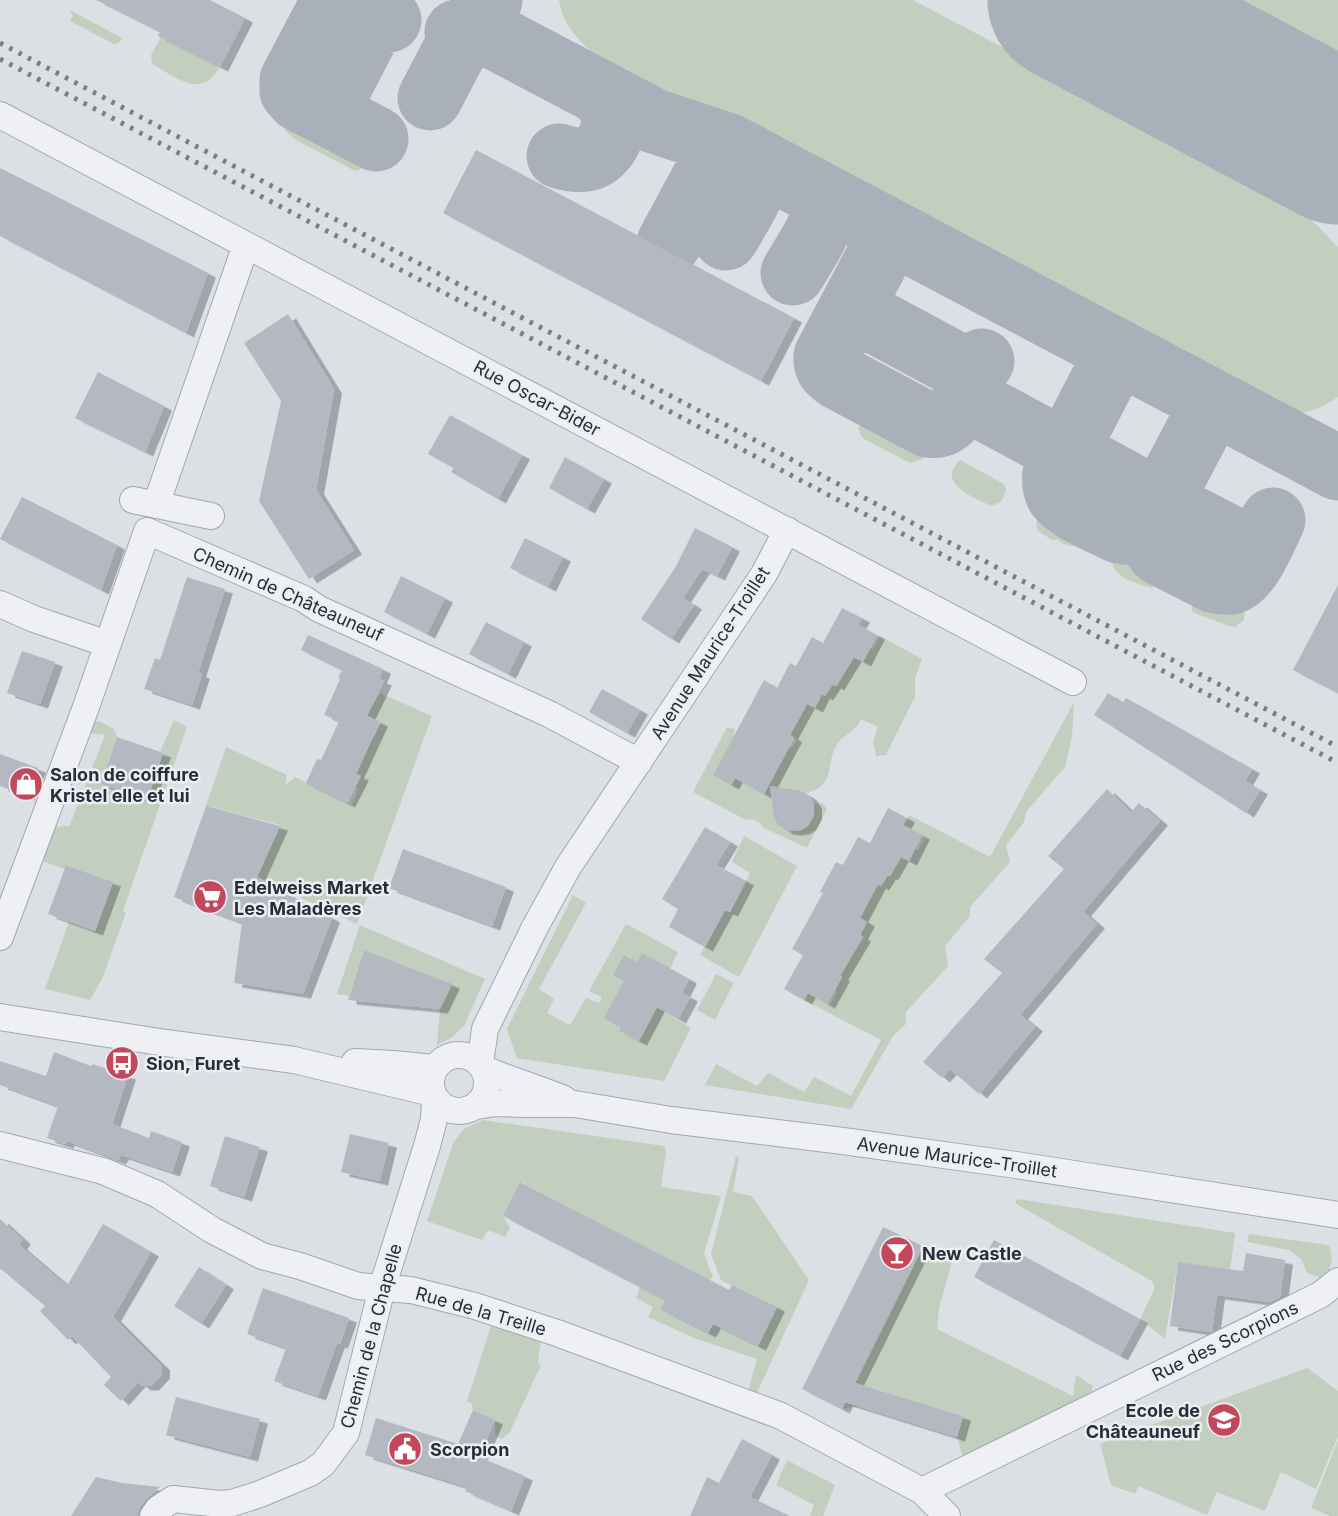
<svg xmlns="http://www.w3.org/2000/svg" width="1338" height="1516" font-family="Inter,sans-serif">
	<defs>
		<filter id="shadow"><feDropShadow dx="8" dy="4.5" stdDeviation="0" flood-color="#0004"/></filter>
	</defs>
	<rect width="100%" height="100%" fill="#dce0e5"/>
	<path fill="#c2cebe" d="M559,0H913L1293,201L1338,247V397C1309,416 1299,415 1267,407L592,52C576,38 562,22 559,0Z
		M1225,0H1338V60Z
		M70,10L122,38C121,42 118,43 114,44L70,21L73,16Z
		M161,37L220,67C200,100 178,78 152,64L151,55Z
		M297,107L372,147C373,160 368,168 355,171L294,139L285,130Z
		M871,413L929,443L931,449C927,458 919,461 910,463L862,438L858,428L864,418Z
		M960,460L1004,484L1006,490L1001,502L991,506C974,497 935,484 960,460Z
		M1048,507L1087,528C1093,548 1068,551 1057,539L1052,540L1038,531C1034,520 1038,512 1048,507Z
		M1121,546L1161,567C1164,577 1159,582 1152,588C1133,582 1104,576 1114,549Z
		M1202,592H1207L1245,612L1244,620L1235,627L1229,626L1192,612V600Z
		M880,636L922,659L915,678V697L886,755L876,756L873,741L878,727L861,719C859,722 858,726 855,728C850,734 843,736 838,743C824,763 838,784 807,793V795L814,804L822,803L827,809L807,848L764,828L760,823L753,819L746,820L693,792L727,727L735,729L733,739L713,775L731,785L735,778L755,789L782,761L789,747L792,748L797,740L788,734L797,722L805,708L799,705L822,694L824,695L830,683L836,686L851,663L848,654L863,661L870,648L873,649Z
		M380,693L432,716L357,924L257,877L280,825L206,806L226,747L287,775L285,785L295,777L352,805L358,789L355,787L360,776L356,774L370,734L375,736L381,723L362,713L366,704L372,706Z
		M1074,702L1072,737L1065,767L1026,812L1024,822L1006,845L1010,862L970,907V916L945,946L948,966L906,1012V1024L893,1036L851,1109L705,1085L716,1064L757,1086L768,1073L804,1092L814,1077L851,1096L881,1040L804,1000L808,993L830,1005L837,992L835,990L842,977L828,969L863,937L860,935L867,922L854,914L875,883L881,886L888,875L890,876L897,863L894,854L909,861L915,849L918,850L925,837L903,825L909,815L990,857Z
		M174,720L187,727L123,911L126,913L102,979L90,1000L45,989L69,922L95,931L113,882L67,865L65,869L42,861L55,825L60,827L64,825L69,827L105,735L87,733L92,723L99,721L114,729L117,737L101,784L147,800L163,754L160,752Z
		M744,836L797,866L739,977L700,955L725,910L730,912L750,873L732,862Z
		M573,895L586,903L539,989L554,999L547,1013L570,1025L586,998L599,1003L602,997L589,991L626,924L678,952L670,969L643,954L637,963L624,956V981L619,1031L638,1041L657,1007L691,1028L664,1081L517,1058L507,1029Z
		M360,925L485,979L464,1026L451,1038L437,1045L440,1009L451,984L364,950L349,996L337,994Z
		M716,974L734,983L715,1020L697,1010Z
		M483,1120L664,1146L666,1152L661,1187L721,1196L704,1254L713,1277L709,1280L521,1182L503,1216L510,1227L505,1237L488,1230L482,1240L427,1221L453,1143L464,1129Z
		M736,1156L739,1157L733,1192L752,1196L809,1280L756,1395L748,1391L757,1359L694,1338L648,1317L653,1307L636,1298L640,1287L665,1300L661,1308L708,1333L713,1324L777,1307L721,1280L711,1254Z
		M1018,1199L1235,1233L1230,1271L1178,1262L1165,1339L1140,1319L1155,1288L1152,1281L1016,1204V1201Z
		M1249,1234L1329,1245C1334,1258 1331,1268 1326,1279L1307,1273L1301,1259L1289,1250L1247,1242Z
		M925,1243L953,1258L939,1308L937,1329L1073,1396L1076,1375L1093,1386L1090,1397L964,1460L957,1437L963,1416L865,1386L858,1406L842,1409Z
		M492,1323L541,1340L538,1362L541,1365L510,1432L502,1439L495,1435V1420L473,1410L472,1404L467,1401Z
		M1307,1368L1338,1391V1436L1316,1489L1281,1472L1265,1511L1217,1492L1207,1515L1138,1486L1135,1494L1111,1485L1100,1444Z
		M1338,1440V1516H1330L1311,1508Z
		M787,1460L835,1485L823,1516H810L814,1505L776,1485Z"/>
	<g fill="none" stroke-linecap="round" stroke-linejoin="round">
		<path stroke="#aab0b9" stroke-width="65" d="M457,32H478L489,34L654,121L727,145L1338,468
			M430,98L464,33L481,14L490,0
			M338,119L299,99L292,91V80L330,8L337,2L345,0
			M1322,134L1338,145
			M376,139L338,119L332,111V101L371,26L379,22L389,20
			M559,156C568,159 577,161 587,159C607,154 619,127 611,108C609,103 604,98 601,94
			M726,238C734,224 755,192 756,177C757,169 752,163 749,156
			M910,242C898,242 890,244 881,252L826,356C825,367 830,371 838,377L928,425C939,427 946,423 953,415
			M669,243L710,167L713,151L710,144L705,138
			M793,273C801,259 822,228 823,213C824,205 820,199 816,192
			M856,299L864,315L955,364C966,367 972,366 982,361
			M1099,342L1109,360L1106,374L1055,473C1054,481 1054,489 1059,496C1067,508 1105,524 1119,531C1132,534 1141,531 1150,522L1202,423L1215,413L1232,412
			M973,377C971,389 974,397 982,407L1047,442H1059L1075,434L1076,447L1085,461L1140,491H1154L1170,484L1173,502L1182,513L1238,542H1253L1266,532
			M1150,522C1150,535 1151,543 1160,553L1215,581C1220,582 1226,583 1232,582C1250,576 1265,536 1273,520"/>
		<path stroke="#aab0b9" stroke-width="163" d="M1069,0L1338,143"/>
	</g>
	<path fill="#b4b9c1" filter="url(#shadow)" d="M96,0H210L245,18L220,67L158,36L160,32Z
		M476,150L794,318L761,381L443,213Z
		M0,168L208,273L186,333L0,236Z
		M288,314L334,389L316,490L354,550L309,579L259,501L281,401L244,343Z
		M98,372L164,406L145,452L75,418Z
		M450,415L522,455L498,499L451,472L454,468L428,454Z
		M565,457L604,479L587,509L549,488Z
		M22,497L117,545L101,590L0,539Z
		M695,528L732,547L717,576L702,569L683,598L694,605L671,639L641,619L675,568Z
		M525,538L563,557L548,587L510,568Z
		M401,576L445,598L427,634L384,612Z
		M187,577L225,589L198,673L202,674L192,705L144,689L155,658L160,660Z
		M1338,585V693L1293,670Z
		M842,608L862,618L858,625L877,635L863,662L854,657L836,686L833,684L825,696L822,694L815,708L807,704L790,735L794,738L764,794L735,778L731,785L713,775L764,680L777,688L790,663L796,666L812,637L823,643Z
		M486,622L524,642L508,674L469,654Z
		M308,635L383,669L379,679L384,681L367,716L380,722L356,774L361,776L347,803L306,783L317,759L321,760L339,721L324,715L340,679L338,678L342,670L301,650Z
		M22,651L55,662L40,704L7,693Z
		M602,689L640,710L627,733L589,712Z
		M1108,693L1123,703L1126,698L1252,769L1245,781L1260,790L1246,813L1094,715Z
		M117,737L163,753L147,800L101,784Z
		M0,754L38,768L27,796L0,786Z
		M770,786L801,791L809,796L814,804V815L808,826L801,830L793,831L785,830L778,825L774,817Z
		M1107,789L1131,812L1139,803L1160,821L1083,912L1097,924L1020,1015L1035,1027L979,1094L950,1069L942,1078L923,1062L1002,973L984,959L1064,869L1048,856Z
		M206,806L280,826L257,877L332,918L303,994L234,983L242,923L174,897Z
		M888,808L907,818L903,825L922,835L909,861L901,857L890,876L888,875L881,886L878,884L860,918L867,922L860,935L863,937L840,976L842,977L827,1004L808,993L804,1000L784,989L803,955L792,949L823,893L820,892L836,862L843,865L858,837L870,843Z
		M705,827L730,842L716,865L746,881L730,912L725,910L705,947L669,927L678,909L662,899Z
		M403,849L506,887L492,926L389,888Z
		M66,865L113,882L95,931L48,914Z
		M364,950L452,984L440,1009L348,1000Z
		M642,953L689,979L682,993L690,997L678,1019L657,1007L639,1041L619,1031L620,1027L604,1018L624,981L613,975L624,955L637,963Z
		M54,1052L91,1066L92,1064L128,1075L112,1124L149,1138L151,1131L182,1142L172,1172L121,1155L118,1160L67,1141L65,1144L47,1138L58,1106L0,1085V1061L46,1076Z
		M350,1134L389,1143L380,1181L341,1172Z
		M225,1136L260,1147L244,1197L210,1186Z
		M520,1182L729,1290L732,1285L777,1307L758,1346L713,1324L708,1333L660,1309L665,1300L503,1216Z
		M0,1219L23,1240L19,1245L67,1286L103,1224L151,1252L113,1317L162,1366V1374L151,1386H143L138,1382L121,1401L104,1385L111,1377L72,1336L68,1340L40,1311L45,1306L1,1269L0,1271Z
		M883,1227L923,1246L855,1383L963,1416L957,1437L845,1402L842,1409L802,1389Z
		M994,1240L1140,1319L1120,1356L974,1277Z
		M1246,1253L1285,1260L1280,1297L1270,1302L1217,1295L1212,1331L1210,1332L1170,1326L1178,1262L1243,1271Z
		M199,1267L226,1285L201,1324L174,1306Z
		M263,1288L349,1318L340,1344L337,1343L318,1396L274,1381L286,1348L247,1334Z
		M176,1397L260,1419L250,1457L166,1435Z
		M473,1410L495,1420L479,1457L525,1476L511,1511L465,1491L467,1487L365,1455L376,1418L458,1444Z
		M742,1439L772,1455L750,1497L790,1516H690L707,1477L719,1483Z
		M96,1477L122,1483L160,1487L145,1500L140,1507L137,1516H71Z"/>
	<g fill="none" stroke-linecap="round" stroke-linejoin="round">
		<g stroke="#a2a7ae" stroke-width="28">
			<path id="minor" d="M0,115L1073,682
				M133,500L211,516
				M156,505L246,245
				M0,604L34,619L108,644
				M0,937L86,707L147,531L304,599L319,609L549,714L639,762
				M0,1017L166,1043L294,1060L432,1093
				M431 1083a28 28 0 1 1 56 0a28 28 0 1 1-56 0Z
				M355,1062L393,1064L434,1068
				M480,1063L485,1029L535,927L568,867L764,574L787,530
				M484,1069C510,1080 537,1088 564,1099
				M476,1106L495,1103L524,1104H575L671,1120L843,1141L1016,1165L1338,1215
				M0,1145L103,1171L157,1194L212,1230L262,1256L300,1266L358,1286L411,1290L475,1306L557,1333L781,1416L922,1491L947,1516
				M922,1491L1320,1295L1338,1281
				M153,1516L158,1509L173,1499L220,1504L232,1503L260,1494L310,1473L323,1464L346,1433L382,1288L427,1146L434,1119L435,1098"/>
		</g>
		<use href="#minor" stroke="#eef0f4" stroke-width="26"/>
		<path stroke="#777f8d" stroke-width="5" stroke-dasharray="3.5 7" stroke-linecap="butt" d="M0,43L1338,747
			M0,59L1338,763"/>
	</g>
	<defs>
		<g id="shop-disc" transform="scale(1.75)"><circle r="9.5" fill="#c3485c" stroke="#ebeef3"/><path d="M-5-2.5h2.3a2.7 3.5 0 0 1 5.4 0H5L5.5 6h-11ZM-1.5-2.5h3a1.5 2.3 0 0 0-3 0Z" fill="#fff"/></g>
		<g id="supermarket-disc" transform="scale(1.75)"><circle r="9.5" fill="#c3485c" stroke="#ebeef3"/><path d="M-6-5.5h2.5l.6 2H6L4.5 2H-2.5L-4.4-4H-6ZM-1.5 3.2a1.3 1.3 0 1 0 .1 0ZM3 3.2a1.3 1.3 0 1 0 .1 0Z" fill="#fff"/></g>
		<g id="bus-disc" transform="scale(1.75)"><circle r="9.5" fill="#c3485c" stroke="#ebeef3"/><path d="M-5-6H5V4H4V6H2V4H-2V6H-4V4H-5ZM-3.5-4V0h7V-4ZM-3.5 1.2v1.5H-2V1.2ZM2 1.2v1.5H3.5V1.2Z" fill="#fff"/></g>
		<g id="bar-disc" transform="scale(1.75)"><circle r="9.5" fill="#c3485c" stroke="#ebeef3"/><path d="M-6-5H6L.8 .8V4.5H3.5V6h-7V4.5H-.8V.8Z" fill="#fff"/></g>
		<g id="school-disc" transform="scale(1.75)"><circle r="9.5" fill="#c3485c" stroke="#ebeef3"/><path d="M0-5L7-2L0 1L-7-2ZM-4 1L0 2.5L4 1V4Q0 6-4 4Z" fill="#fff"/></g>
		<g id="civic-disc" transform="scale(1.75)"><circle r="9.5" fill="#c3485c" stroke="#ebeef3"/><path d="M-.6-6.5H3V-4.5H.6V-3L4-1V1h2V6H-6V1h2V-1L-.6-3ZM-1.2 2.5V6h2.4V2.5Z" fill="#fff"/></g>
	</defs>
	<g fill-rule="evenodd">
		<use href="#shop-disc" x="26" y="784"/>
		<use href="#supermarket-disc" x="210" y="897"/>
		<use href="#bus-disc" x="122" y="1063"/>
		<use href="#bar-disc" x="897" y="1253"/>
		<use href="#school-disc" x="1224" y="1420"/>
		<use href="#civic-disc" x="405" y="1449"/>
	</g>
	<g text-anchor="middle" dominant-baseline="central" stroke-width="5" stroke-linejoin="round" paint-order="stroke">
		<g font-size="18" fill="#272e3a" stroke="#ebeef3">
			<text transform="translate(537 398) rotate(28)">Rue Oscar-Bider</text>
			<text transform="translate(288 594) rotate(24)">Chemin de Châteauneuf</text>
			<text transform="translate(710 653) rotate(-57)">Avenue Maurice-Troillet</text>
			<text transform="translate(957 1157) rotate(8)">Avenue Maurice-Troillet</text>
			<text transform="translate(481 1311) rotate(16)">Rue de la Treille</text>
			<text transform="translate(371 1336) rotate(-75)">Chemin de la Chapelle</text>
			<text transform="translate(1225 1341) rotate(-26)">Rue des Scorpions</text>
		</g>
		<g font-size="18" font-weight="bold" fill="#272e3a" stroke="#ebeef3" text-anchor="start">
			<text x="50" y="774">Salon de coiffure<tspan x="50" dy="21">Kristel elle et lui</tspan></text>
			<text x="234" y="887">Edelweiss Market<tspan x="234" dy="21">Les Maladères</tspan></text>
			<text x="146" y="1063">Sion, Furet</text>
			<text x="922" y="1253">New Castle</text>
			<text x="1200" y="1410" text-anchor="end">Ecole de<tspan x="1200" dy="21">Châteauneuf</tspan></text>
			<text x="430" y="1449">Scorpion</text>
		</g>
	</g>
</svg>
